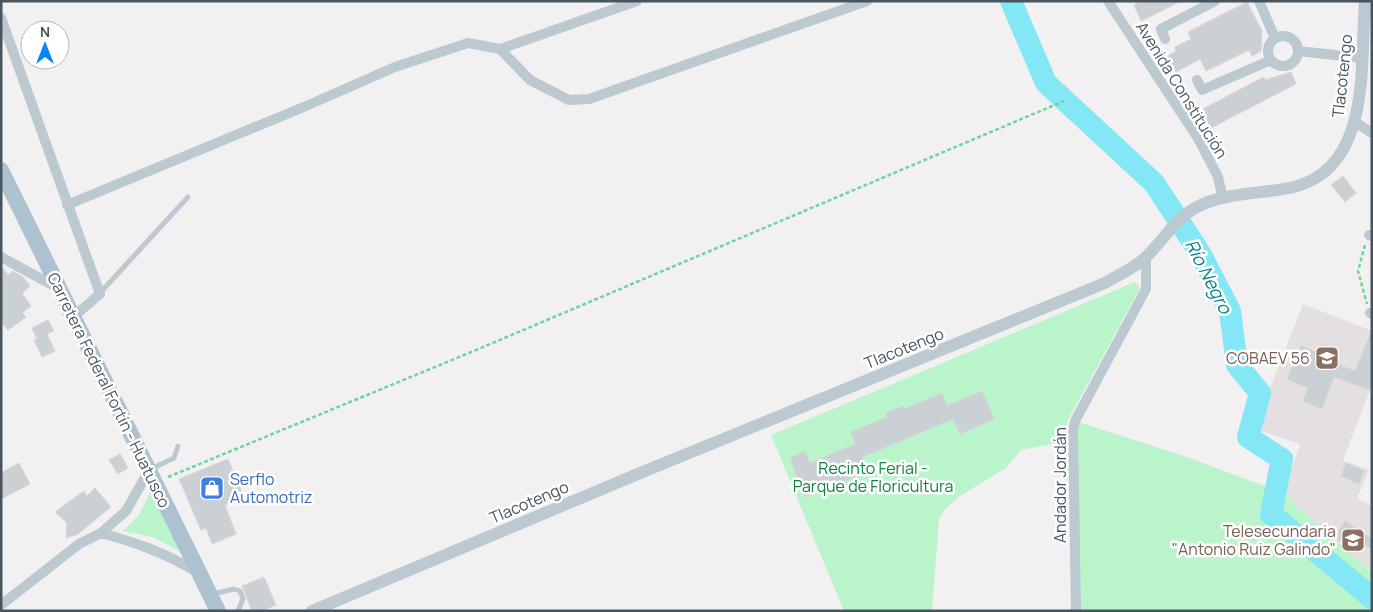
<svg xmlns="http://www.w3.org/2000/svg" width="1373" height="612" font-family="Manrope,sans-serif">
	<rect width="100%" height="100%" fill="#f2f0f0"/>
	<path fill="#e4e0e2" d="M1303,304L1372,331V385L1343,460L1369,470L1357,498L1372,506V573L1283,493L1300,444L1254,429Z"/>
	<path fill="#baf4cb" d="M1135,282L1140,288L1068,420L1067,428L1058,443L1021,450L1006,468L960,496L945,509L939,519L932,611H844L771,435Z
		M1075,421L1184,456L1283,493L1372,573V611H1076Z
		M152,489L180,551L152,537L123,531L139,515Z"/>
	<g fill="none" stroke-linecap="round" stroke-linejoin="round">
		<path stroke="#83e7f5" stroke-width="22" d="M1011,1L1046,83L1154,183L1200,253L1230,311L1237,365L1260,393L1248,437L1282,459L1271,514L1372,598"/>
	</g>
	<path fill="#cbd0d5" stroke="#d3d6dc" d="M1142,1H1181L1141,21L1134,5Z
		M1247,2L1262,31L1261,51L1252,56L1249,50L1206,71L1200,59L1176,72L1168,56L1176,51L1175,47L1191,39L1188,32Z
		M1291,72L1296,84L1207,130L1197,112L1264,77L1265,80Z
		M1343,176L1356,193L1345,202L1331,185Z
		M1,266L8,275L13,271L23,277L30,286L22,293L31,306L22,313L26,317L8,330L1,322Z
		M48,320L54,331L47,334L55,351L42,357L34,340L37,339L32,328Z
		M1372,330V383L1369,390L1334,377L1322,409L1303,401L1308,388L1287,379L1301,346L1318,353L1317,356L1355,371Z
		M982,391L994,419L960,434L953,419L862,457L868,472L804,497L790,458L805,451L810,463L855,444L851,432L887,417L886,413L903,406L904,409L942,393L947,406Z
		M120,454L128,468L118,474L109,460Z
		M228,459L244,497L225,505L236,534L212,544L206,528L201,530L179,479Z
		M19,463L30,484L1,499V473Z
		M1346,463L1364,471L1359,484L1341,476Z
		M95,488L111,507L78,534L66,538L67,523L55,512L84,491L87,496Z
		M1345,521L1372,539V549L1353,538L1348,546L1335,537Z
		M264,577L276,605L261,611H252L242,586Z"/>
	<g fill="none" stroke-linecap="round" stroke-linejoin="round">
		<path stroke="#6fd59a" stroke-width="2.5" stroke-dasharray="4 2.5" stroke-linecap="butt" d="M1365,245L1358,271L1367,304
			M168,477L469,353L1064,101"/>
		<path stroke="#bcc9d0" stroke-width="5" d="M100,293L188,197
			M151,469L174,458L178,446
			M213,594L234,589L240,591L243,599L238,611"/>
		<path stroke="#bcc9d0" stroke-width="10" d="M1108,1L1199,140L1218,177L1223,199
			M1259,1L1275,38
			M1,18L100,294L73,317
			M1268 51a15 15 0 1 1 30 0a15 15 0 1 1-30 0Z
			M1165,39L1161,29L1215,1
			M500,49L530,80L569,100L589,99L867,1
			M1298,51L1362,58
			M1197,80L1202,90L1271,60
			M1355,122L1372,133
			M67,205L306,106L395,67L468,43L500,49L637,1
			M1369,235L1372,236
			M1,257L58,288
			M1370,313L1372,314
			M101,533C138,543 165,553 199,573
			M1,605L79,544L101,533L126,511L149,470
			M1076,611L1073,430L1075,421L1146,289V258"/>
		<path stroke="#bcc9d0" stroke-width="12" d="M312,611L645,471L1105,283C1118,275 1135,268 1146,257C1165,239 1176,216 1201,205C1229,192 1264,194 1294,187C1372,167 1360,65 1365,1"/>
		<path stroke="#adc2d1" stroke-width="16" d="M1,170L218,611"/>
	</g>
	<defs>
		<g id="school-square" transform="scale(1.25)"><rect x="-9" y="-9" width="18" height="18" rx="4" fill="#8d6e63" stroke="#fff"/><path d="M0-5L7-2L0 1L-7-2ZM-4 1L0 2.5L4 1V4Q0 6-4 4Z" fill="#fff"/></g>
		<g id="shop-square" transform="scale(1.25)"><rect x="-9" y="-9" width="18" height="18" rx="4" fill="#3f7fe0" stroke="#fff"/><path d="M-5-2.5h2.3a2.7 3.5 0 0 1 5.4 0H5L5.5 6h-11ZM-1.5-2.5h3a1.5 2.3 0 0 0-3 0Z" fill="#fff"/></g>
	</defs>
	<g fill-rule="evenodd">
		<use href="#school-square" x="1327" y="358"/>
		<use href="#shop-square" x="212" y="488"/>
		<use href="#school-square" x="1353" y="540"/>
	</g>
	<g text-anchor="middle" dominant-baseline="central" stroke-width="5" stroke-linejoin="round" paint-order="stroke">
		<g font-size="16" fill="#46555f" stroke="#fff">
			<text transform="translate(1342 76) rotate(-84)">Tlacotengo</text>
			<text transform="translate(1182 90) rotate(58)">Avenida Constitución</text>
			<text transform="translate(904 348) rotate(-22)">Tlacotengo</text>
			<text transform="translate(109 390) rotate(64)">Carretera Federal Fortín - Huatusco</text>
			<text transform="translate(1060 485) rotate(-90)">Andador Jordán</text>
			<text transform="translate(529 502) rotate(-23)">Tlacotengo</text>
		</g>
		<g font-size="16" fill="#785e54" stroke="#fff" text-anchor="end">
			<text x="1310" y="358">COBAEV 56</text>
			<text x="1336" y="531">Telesecundaria<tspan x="1336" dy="18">"Antonio Ruiz Galindo"</tspan></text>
		</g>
		<g font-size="16" fill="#0e833f" stroke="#fff">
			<text x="873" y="468">Recinto Ferial -<tspan x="873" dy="18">Parque de Floricultura</tspan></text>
		</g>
		<g font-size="16" fill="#366cbe" stroke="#fff" text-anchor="start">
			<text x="230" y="479">Serflo<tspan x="230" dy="18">Automotriz</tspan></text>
		</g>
		<g font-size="18" font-style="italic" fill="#047e8e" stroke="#fff">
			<text transform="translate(1209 276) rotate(63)">Río Negro</text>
		</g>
	</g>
	<rect width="1373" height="612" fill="none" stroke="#46555f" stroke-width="5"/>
	<g transform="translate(45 45)"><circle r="24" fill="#ffffff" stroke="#b5bbbf"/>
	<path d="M0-4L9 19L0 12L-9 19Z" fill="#0884f4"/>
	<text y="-8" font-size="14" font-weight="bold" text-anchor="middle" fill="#46555f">N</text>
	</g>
</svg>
